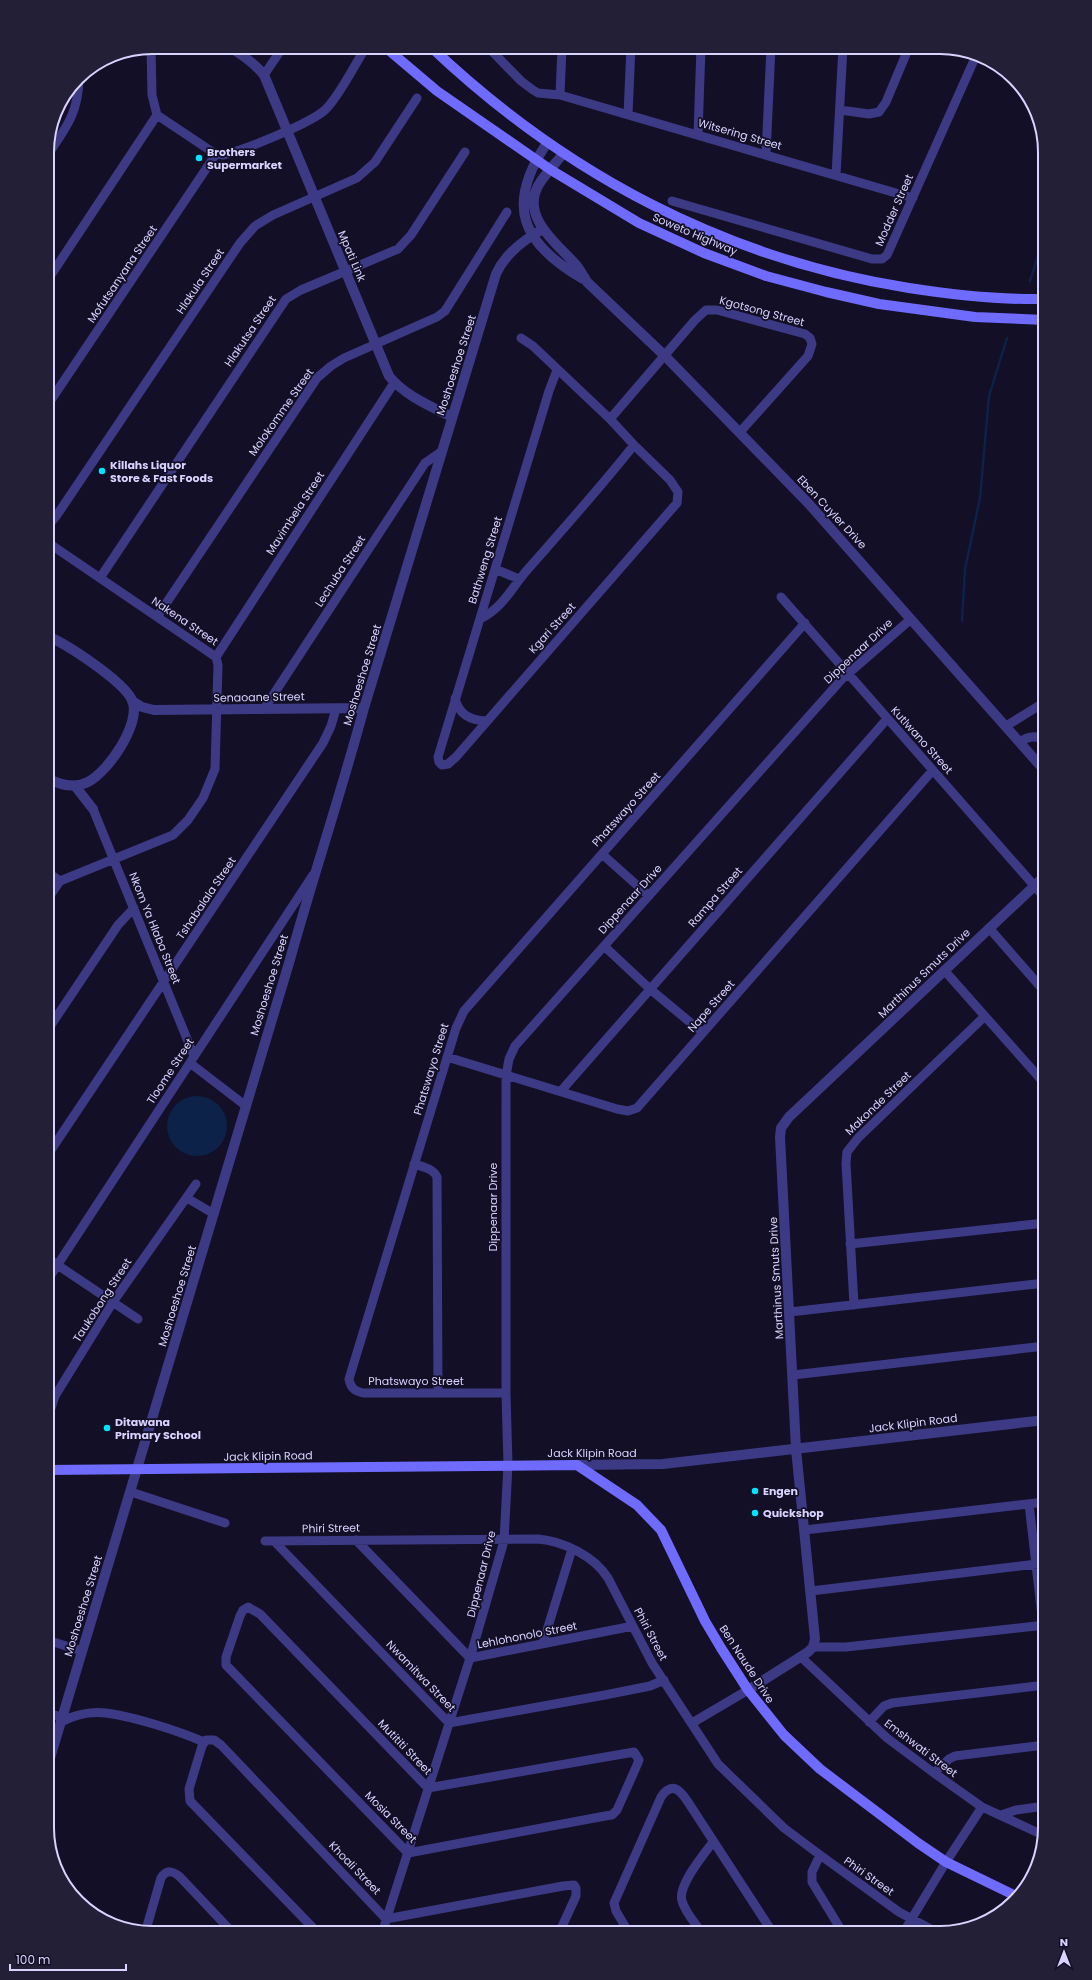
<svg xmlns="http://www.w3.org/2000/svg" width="1092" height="1980" font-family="Poppins,sans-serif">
	<rect width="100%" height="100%" fill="#130f26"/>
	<path fill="#0c2248" d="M167 1126a30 30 0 1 1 60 0a30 30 0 1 1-60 0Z"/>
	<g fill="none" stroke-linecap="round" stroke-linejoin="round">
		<path stroke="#0c2248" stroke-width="2.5" d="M1030,281L1045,234
			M962,621L965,569L980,498L989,396L1007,338"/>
		<path stroke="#3d3a85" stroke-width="9" d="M151,47L152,95L157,115L214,153L223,155C244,150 312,123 326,109C340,95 355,64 366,47
			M488,47L521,81L533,90L538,93L560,95L913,198
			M264,75L283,47
			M560,95L562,47
			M840,110L869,114L879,112L886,102L909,47
			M628,114L631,47
			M698,134L701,47
			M766,154L771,47
			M47,156C66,128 79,112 79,77
			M836,175L843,47
			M672,201L872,259H882L887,255L975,58
			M47,281L157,115
			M521,338L533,346L610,419L634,445L670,480L678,492L677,503L456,757L448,764L442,765L439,762L438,757L549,391L557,370
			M47,406L216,154
			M610,419L695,320L706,310H717L805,334L810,338L812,344L808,356L740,432
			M47,527L57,515L240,243L255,226L273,215L357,178L375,162L417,98
			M47,542L216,657L218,665L215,769L203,798L188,820L173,835L60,881
			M495,569L519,579
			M100,578L286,299L301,290L398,249L411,235L465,152
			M781,597L1045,898
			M157,617L317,378L331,366L344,358L437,317L445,311L507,212
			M480,619C503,608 512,587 528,569C564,528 600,488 634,445
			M216,657L394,383
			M455,698C459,715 470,720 486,721
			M264,709L425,463L441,452
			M1006,726L1045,702
			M1020,742C1028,736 1036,735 1045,740
			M93,809L194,1056
			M602,854L649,896
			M47,872L60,881
			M47,900L60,881
			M989,928L1045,992
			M604,946L650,989L703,1033
			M944,970L1045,1084
			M47,1031L118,925L134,908
			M447,1057L617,1109L628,1111L637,1108L933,770
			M190,1063L246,1106
			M561,1091L887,719
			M47,1156L323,743L331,726L336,709
			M414,1164C423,1167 433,1168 437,1177L438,1392
			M187,1198L214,1214
			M850,1244L1045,1223
			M47,1258L138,1319
			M47,1281L313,875
			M854,1305L846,1163L847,1152L858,1138L985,1016
			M790,1312L1045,1283
			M793,1375L1045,1346
			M506,1393H363C355,1391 351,1389 349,1379L456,1028L464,1011L805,623
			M47,1421L55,1396L113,1302L196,1184
			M131,1492L225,1523
			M1029,1504L1043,1625
			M805,1530L1045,1502
			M356,1540L470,1658L633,1626
			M265,1541L538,1539C563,1541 594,1556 608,1578L652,1663L718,1764L784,1828L820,1855L899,1912L938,1933
			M274,1541L449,1723L605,1695L650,1686L664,1680
			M811,1591L1045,1563
			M248,1607L260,1614L428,1788L634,1752L639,1760L637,1765L617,1810L612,1815L605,1816L408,1853L226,1665V1657L240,1616L243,1610Z
			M47,1640L82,1651
			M543,1643L572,1549
			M813,1647H846L1045,1625
			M801,1657L887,1738L934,1773L982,1807L1043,1835
			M47,1713L62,1717
			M61,1722C74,1715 91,1711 106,1713C135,1717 176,1730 204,1742
			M869,1722L884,1706L892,1703L1045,1685
			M692,1723L748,1690
			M934,1773L949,1759L955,1756L1045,1745
			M1001,1815L1016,1810L1045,1806
			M820,1855L812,1872V1882L843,1933
			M145,1933L161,1878C167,1869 173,1871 180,1877L233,1933
			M318,1933L190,1801L189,1789L202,1746L206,1740H214L221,1745L386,1919L563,1886L574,1885L576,1888V1896L559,1933
			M382,1933L470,1658L504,1541L508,1465L506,1393V1076L509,1059L515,1046L842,679L911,619
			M629,1933L616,1911L614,1903L661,1797C672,1781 680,1790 688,1802L773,1933
			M702,1933C695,1923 685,1912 682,1901C677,1886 704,1854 713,1842
			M903,1933L946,1862L982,1807"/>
		<path stroke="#3d3a85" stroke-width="10" d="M229,47C243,55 254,63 264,75L389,376C404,395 430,406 452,417
			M547,143C505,205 521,243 583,279
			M563,154C555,164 542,177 537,188C522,219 560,246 577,266C581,271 584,277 587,282L665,356L809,504L1045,771
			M132,701L142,707L154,710L364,708
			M47,778C60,785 74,789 88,782C108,772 142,723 132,700C123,681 67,644 47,636
			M75,786L93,809
			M577,1465L663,1464L1045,1420
			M748,1690L808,1652L813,1647L815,1639L796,1449L780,1137L781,1128L789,1117L1045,876
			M47,1768L289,963C313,877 341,793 364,708L496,274C505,254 525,239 543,229"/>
		<path stroke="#6f6bff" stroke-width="10" d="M385,47L437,91L551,170L639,223L704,253L766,276L826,292L879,304L975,317L1045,320
			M431,47C565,174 725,259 909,288C954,295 999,300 1045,299
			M47,1470L577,1465L637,1505L661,1530L705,1621L721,1648L748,1690L784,1735L820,1769L918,1843L946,1862L1016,1896"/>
	</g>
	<g fill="#00e5ff" stroke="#130f26" stroke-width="1.5">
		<circle cx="199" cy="158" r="4"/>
		<circle cx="102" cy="471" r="4"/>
		<circle cx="107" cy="1428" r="4"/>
		<circle cx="755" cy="1491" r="4"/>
		<circle cx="755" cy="1513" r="4"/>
	</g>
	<g text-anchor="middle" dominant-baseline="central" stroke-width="3.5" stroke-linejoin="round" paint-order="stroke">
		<g font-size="11" fill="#d9d4ff" stroke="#130f26">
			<text transform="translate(740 134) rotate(16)">Witsering Street</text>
			<text transform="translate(894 210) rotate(-66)">Modder Street</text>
			<text transform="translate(695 234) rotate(23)">Soweto Highway</text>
			<text transform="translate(352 256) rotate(67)">Mpati Link</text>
			<text transform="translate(122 274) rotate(-56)">Mofutsanyana Street</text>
			<text transform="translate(200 281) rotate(-56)">Hlakula Street</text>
			<text transform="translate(762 311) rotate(15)">Kgotsong Street</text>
			<text transform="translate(250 331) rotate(-56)">Hlakutsa Street</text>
			<text transform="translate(456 365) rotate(-72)">Moshoeshoe Street</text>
			<text transform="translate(281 412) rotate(-55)">Molokomme Street</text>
			<text transform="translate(832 512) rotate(47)">Eben Cuyler Drive</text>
			<text transform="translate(295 513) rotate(-57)">Mavimbela Street</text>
			<text transform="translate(485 560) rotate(-73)">Bathweng Street</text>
			<text transform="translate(340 571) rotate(-57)">Lechuba Street</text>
			<text transform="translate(185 621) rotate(34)">Nakena Street</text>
			<text transform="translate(552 628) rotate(-48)">Kgari Street</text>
			<text transform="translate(858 651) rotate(-43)">Dippenaar Drive</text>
			<text transform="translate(362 675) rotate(-73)">Moshoeshoe Street</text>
			<text transform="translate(259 697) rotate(-1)">Senaoane Street</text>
			<text transform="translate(922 740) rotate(48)">Kutlwano Street</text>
			<text transform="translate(626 809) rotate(-48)">Phatswayo Street</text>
			<text transform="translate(715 897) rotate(-49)">Rampa Street</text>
			<text transform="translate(206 898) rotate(-56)">Tshabalala Street</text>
			<text transform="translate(630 899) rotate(-48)">Dippenaar Drive</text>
			<text transform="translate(155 928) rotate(68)">Nkom Ya Hlaba Street</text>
			<text transform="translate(924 973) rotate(-44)">Marthinus Smuts Drive</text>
			<text transform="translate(269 985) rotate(-73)">Moshoeshoe Street</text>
			<text transform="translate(711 1006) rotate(-49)">Nape Street</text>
			<text transform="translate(431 1069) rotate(-73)">Phatswayo Street</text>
			<text transform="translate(170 1071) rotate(-57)">Tloome Street</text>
			<text transform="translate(878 1103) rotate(-44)">Makonde Street</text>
			<text transform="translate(493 1207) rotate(-90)">Dippenaar Drive</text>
			<text transform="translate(776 1278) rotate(-93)">Marthinus Smuts Drive</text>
			<text transform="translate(177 1296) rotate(-73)">Moshoeshoe Street</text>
			<text transform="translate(102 1300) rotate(-57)">Taukobong Street</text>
			<text x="416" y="1381">Phatswayo Street</text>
			<text transform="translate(913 1423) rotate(-7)">Jack Klipin Road</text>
			<text x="592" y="1453">Jack Klipin Road</text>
			<text transform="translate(268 1456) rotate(-1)">Jack Klipin Road</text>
			<text transform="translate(331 1528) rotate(-1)">Phiri Street</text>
			<text transform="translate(481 1574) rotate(-76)">Dippenaar Drive</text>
			<text transform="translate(83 1606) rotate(-73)">Moshoeshoe Street</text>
			<text transform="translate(651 1634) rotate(62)">Phiri Street</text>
			<text transform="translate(527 1635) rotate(-11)">Lehlohonolo Street</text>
			<text transform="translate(747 1664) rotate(57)">Ben Naude Drive</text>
			<text transform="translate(421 1676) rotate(46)">Nwamitwa Street</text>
			<text transform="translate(405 1747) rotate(46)">Mutititi Street</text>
			<text transform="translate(921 1748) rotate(37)">Emshwati Street</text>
			<text transform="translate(391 1817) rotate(45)">Mosia Street</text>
			<text transform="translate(355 1868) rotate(46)">Khoali Street</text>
			<text transform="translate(869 1876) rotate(35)">Phiri Street</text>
		</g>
		<g font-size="11" font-weight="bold" fill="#d9d4ff" stroke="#130f26" text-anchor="start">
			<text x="207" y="152">Brothers<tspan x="207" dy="13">Supermarket</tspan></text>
			<text x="110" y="465">Killahs Liquor<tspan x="110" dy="13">Store &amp; Fast Foods</tspan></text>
			<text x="115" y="1422">Ditawana<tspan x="115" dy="13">Primary School</tspan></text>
			<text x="763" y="1491">Engen</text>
			<text x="763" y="1513">Quickshop</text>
		</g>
	</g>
	<path d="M0 0H1092V1980H0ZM152 54H940A98 98 0 0 1 1038 152V1828A98 98 0 0 1 940 1926H152A98 98 0 0 1 54 1828V152A98 98 0 0 1 152 54Z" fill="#231f37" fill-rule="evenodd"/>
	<path fill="none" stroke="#d9d4ff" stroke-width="2" d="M152 54H940A98 98 0 0 1 1038 152V1828A98 98 0 0 1 940 1926H152A98 98 0 0 1 54 1828V152A98 98 0 0 1 152 54Z"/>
	<g transform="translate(1064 1952)" stroke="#130f26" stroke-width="3" paint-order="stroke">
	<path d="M0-3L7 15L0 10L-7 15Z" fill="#d9d4ff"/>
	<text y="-6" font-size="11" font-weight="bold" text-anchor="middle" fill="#d9d4ff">N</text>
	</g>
	<path d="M10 1964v6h116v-6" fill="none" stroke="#d9d4ff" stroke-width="2"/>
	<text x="16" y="1964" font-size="12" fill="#d9d4ff" stroke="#130f26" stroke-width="3" paint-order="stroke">100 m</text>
</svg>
